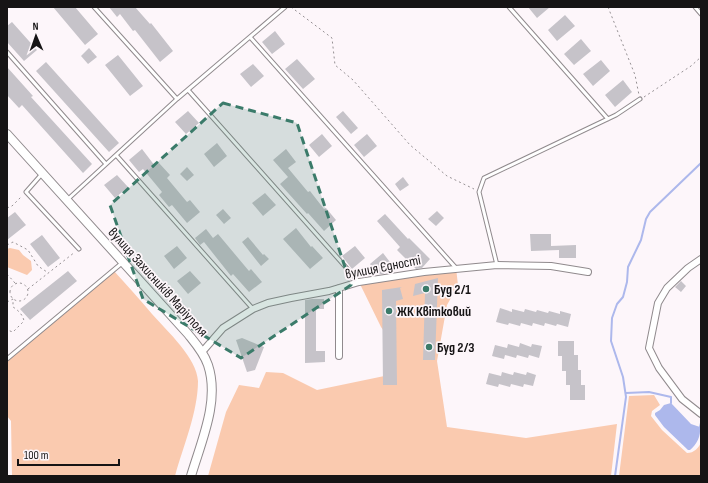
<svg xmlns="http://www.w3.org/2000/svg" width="708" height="483" font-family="'Sofia Sans Condensed',sans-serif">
	<rect width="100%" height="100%" fill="#fdf6fa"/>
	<path fill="#facaaf" d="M10,248L19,250L23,255L31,261L32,270L27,275L7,267V249Z
		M456,268L458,285L447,305L437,361L447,427L526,438L617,424L611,476H208L226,412L239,385L259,388L266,372L283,373L317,390L394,374L395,347L381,327L359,282Z
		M114,271C127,285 140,300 152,314C167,331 197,358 198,381C198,412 183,447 175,476H12L11,421L7,416V359Z
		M654,395L660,405L652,411L651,416L662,430L687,453C694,453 699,448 701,442V476H619L629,396Z"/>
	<path fill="#adb8ec" d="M671,403L691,424L700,427C701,436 697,444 690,450H688L664,427L655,415V413L660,410L664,405Z"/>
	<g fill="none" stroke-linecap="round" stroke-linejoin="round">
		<path stroke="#adb8ec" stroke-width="2" d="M626,393L649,392L671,397V403
			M700,427L701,423
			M615,476L626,397L623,377L611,341L612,318L617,304L623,297L627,282L628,267L641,240L646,219L650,212L701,163"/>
	</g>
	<path fill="#c6c3c9" d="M53,7H75L98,34L85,45Z
		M109,7H135L150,24L151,23L173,51L160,62L135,30L133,31L120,14L117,17Z
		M528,7H550L537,18Z
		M565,15L575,26L557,41L548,30Z
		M12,22L37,50L24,61L7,42V26Z
		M275,31L285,44L272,54L262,42Z
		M581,39L591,51L574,65L564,54Z
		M89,48L97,57L88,64L81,56Z
		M118,55L143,86L130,96L105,65Z
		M297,59L315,79L303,89L285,69Z
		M601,60L610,71L593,86L583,74Z
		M46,62L119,143L109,152L36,71Z
		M253,64L264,76L251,87L240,74Z
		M7,67L33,96L31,97L92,164L83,173L22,105L19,108L7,95Z
		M623,80L632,92L615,107L605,95Z
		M188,111L199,123L186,134L175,122Z
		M343,111L358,128L351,134L336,117Z
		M322,134L332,146L319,157L309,145Z
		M367,134L377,146L364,157L354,145Z
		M217,143L227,156L214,167L204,154Z
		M142,149L155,166L159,163L170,175L167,178L187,202L190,200L200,212L187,223L172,205L169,207L159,195L162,192L143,169L139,172L129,160Z
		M286,149L296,162L288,168L308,192L310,191L324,209L326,208L336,220L324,231L308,213L307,214L280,184L288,177L273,160Z
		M187,167L194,175L187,181L180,174Z
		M117,175L128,187L115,198L104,185Z
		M403,177L409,185L400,191L395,184Z
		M265,193L276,205L263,216L252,203Z
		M223,209L231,218L224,224L216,215Z
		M437,211L444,218L436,226L428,219Z
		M15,212L26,225L7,240V218Z
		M385,214L408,239L409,238L430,259L422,268L416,269L397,250L400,247L377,221Z
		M296,228L311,247L312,246L323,258L310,269L283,239Z
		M206,229L213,238L218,234L249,271L251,269L262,282L249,292L233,274L231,276L204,242L200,245L195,238Z
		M530,234H551V246L576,245V258H559V250L531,251Z
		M42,235L60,258L48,267L30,244Z
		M248,237L263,255L264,254L269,259L261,266L242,242Z
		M177,246L187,258L174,269L164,256Z
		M355,246L365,258L352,269L342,256Z
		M383,253L393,266L383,274H378L370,264Z
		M68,271L77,281L30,320L20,309Z
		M190,271L201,283L188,294L177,281Z
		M438,278L435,360H423L425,293L413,296L415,284Z
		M681,281L686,286L681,292L675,287Z
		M402,287L400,288L403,299L396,301L397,385H383L382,290Z
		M312,299H324V309H316V351H325V362L305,363V300Z
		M500,308L512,312V309L524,312L525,309L536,312L537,310L548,313L549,311L560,314V311L571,314L568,327L557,324L556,326L545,323L544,326L533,323L532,326L521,323L520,326L509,323L508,325L496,322Z
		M242,338L264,347L255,370L247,372L236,340Z
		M558,341H574V355H578V370H581V385H585V400H570V385H566V371H562V356H558Z
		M520,343L531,347L532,344L542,346L539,358L529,355L528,358L517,355L516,358L505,355L504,359L492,356L495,345L507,348L508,344L519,347Z
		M502,372L513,375L514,372L526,375L527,372L536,375L533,386L524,384L523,387L511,384L510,387L499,384L498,387L486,384L489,373L501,376Z"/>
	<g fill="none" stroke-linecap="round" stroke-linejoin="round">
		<g stroke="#908a8d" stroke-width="5">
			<path id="lane" d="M94,7L177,99
				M509,7L608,119
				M695,7L701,14
				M250,37L456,268
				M7,52L106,164
				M188,90L359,282
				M116,155L253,309
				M41,175L26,192L79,249
				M67,200L177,99L285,7
				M497,265L479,192L484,178L616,115L640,99
				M7,359L122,263"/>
		</g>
		<g stroke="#908a8d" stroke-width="8">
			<path id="street" d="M701,259L688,268L667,288L658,303L649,348L659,368L682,399L701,414
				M339,288V356
				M202,352L223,328L253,309L268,303L291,298L329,291L359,282L424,272L497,265L551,266L588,272"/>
		</g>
		<g stroke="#908a8d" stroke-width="10">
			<path id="secondary" d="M7,134L188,334C196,344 204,353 208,365C220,401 201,442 191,476"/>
		</g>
		<path stroke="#969194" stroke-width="1" stroke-dasharray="2 3" stroke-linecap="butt" d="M291,7L332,38L335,65L353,80L410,145L447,176L474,189
			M608,7L635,75L639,95
			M644,97L691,66L701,57
			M7,208L12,206L22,196
			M7,245L13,242L28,250L38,266L47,272
			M7,274L15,283
			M10 292a9 9 0 1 1 18 0a9 9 0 1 1-18 0Z
			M28,289L75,252
			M7,302L13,299V307C18,310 23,315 24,321L13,332L7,330"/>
		<use href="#lane" stroke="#fff" stroke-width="3"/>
		<use href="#street" stroke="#fff" stroke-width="6"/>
		<use href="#secondary" stroke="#fff" stroke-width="8"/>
	</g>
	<path fill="#3b7b6a" fill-opacity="0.2" stroke="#3b7b6a" stroke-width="3" stroke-dasharray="8 5" stroke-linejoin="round" d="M223,103L297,123L351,285L241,358L143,299L110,205Z"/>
	<g fill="#3b7b6a" stroke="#fdf6fa" stroke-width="1.5">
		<circle cx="426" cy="289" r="4"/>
		<circle cx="389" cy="311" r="4"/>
		<circle cx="429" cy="347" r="4"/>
	</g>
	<g text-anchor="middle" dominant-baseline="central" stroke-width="3.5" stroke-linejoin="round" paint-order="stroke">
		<g font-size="14" fill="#161415" stroke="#fdf6fa">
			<text transform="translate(383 267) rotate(-11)">вулиця Єдності</text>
			<text transform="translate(158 282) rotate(48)">вулиця Захисників Маріуполя</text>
		</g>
		<g font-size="14" font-weight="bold" fill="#161415" stroke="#fdf6fa" text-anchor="start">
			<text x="434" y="289">Буд 2/1</text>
			<text x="397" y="311">ЖК Квітковий</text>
			<text x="437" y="347">Буд 2/3</text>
		</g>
	</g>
	<rect width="708" height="483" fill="none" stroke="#161415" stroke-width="16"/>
	<g transform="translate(36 36) rotate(358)" stroke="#fdf6fa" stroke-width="3" paint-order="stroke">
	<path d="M0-3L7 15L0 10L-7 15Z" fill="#161415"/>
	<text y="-6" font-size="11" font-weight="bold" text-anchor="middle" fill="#161415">N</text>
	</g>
	<path d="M18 459v6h101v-6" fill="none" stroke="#161415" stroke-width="2"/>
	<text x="24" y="459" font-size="12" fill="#161415" stroke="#fdf6fa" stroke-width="3" paint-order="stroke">100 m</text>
</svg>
